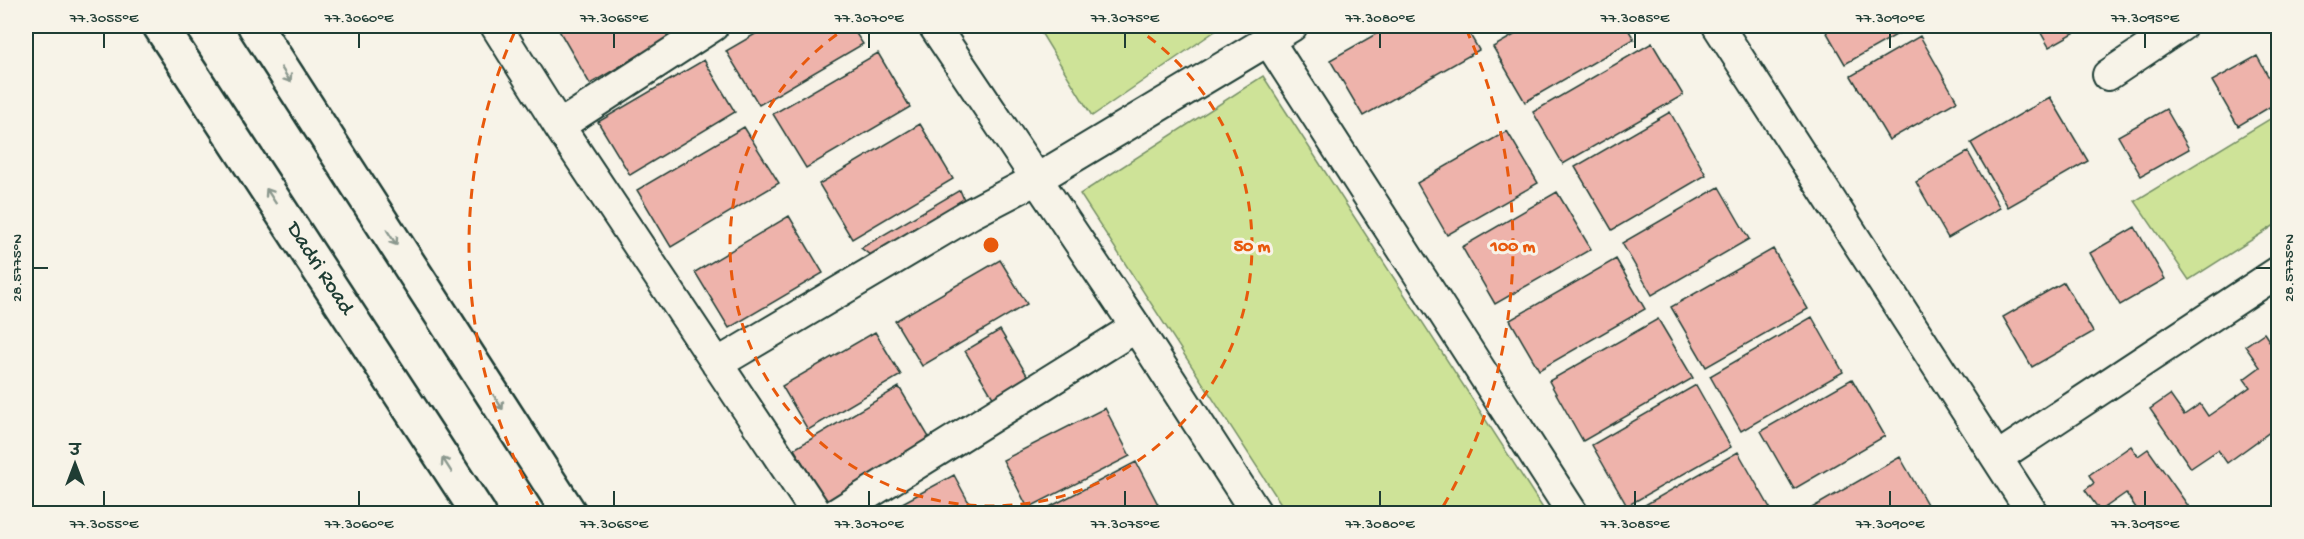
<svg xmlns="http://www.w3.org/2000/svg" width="2304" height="539" font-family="'Gochi Hand','Playpen Sans Deva',sans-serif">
	<rect width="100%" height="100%" fill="#f7f3e8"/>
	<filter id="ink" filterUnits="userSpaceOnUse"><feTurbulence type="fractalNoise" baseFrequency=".0167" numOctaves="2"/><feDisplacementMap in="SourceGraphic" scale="12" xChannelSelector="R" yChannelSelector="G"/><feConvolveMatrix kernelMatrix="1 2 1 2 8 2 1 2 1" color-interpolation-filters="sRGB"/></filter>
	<g filter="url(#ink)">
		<path fill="#cee398" stroke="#769066" stroke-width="1.5" d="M1037,26H1220L1221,27L1092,116Z
			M1263,76L1546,513H1287L1080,194Z
			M2278,114V223L2189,280L2135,201Z"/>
		<path fill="#eeb3ab" stroke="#1f3d34" stroke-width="1.5" d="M559,26H689L590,84L557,27Z
			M769,26H851L863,44L759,105L726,51Z
			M1390,26H1465L1479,50L1363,116L1330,60Z
			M1488,26H1507L1493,33Z
			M1530,26H1626L1634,39L1525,102L1493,47Z
			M1823,26H1912L1845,64Z
			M2037,26H2086L2049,47Z
			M1920,36L1957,101L1889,140L1851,76Z
			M1652,43L1683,95L1563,164L1533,112Z
			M878,53L910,107L806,168L773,114Z
			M2257,56L2278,94V102L2238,126L2212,81Z
			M704,60L735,112L630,175L598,122Z
			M2050,97L2088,161L2008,207L1971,143Z
			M2166,109L2189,149L2141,176L2118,136Z
			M1670,112L1706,175L1612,230L1575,167Z
			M920,124L953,179L852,239L819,184Z
			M744,127L779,183L671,247L637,190Z
			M1507,131L1538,183L1447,235L1417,183Z
			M1968,152L2000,208L1948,238L1916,182Z
			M1719,187L1749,239L1652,295L1622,243Z
			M960,190L970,214L879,262L861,248Z
			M1557,192L1591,249L1495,304L1462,247Z
			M789,216L823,273L729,328L695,272Z
			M2135,227L2165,279L2120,305L2090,253Z
			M1773,249L1808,309L1706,367L1671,307Z
			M1616,259L1645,309L1539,370L1510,320Z
			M1000,260L1027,304L922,366L895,321Z
			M2064,282L2093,332L2032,367L2003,317Z
			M1812,317L1843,372L1741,431L1710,376Z
			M1658,319L1693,378L1583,441L1549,381Z
			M1000,330L1033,385L998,406L965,351Z
			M875,332L901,375L808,430L782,386Z
			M2264,333L2278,354V426L2227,463L2218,450L2191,468L2150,409L2170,395L2184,415L2200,404L2208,416L2250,387L2244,379L2260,367L2245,346Z
			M1852,379L1885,436L1794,489L1761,431Z
			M1696,385L1731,447L1627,506L1592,445Z
			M899,387L936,449L832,511L794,449Z
			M1105,408L1130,456L1028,508L1003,460Z
			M2131,446L2138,456L2148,449L2194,514H2140L2126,493L2100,511L2085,490L2094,483L2089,475Z
			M1738,452L1773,513L1638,514L1636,510Z
			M1900,457L1928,506L1915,514H1813L1810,509Z
			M1136,462L1163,514H1036Z
			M954,475L975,514H882Z"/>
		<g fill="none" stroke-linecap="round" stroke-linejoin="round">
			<g stroke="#1f3d34" stroke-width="34">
				<path id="street" d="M496,26L559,126L817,514
					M934,26L1136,327L1257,514
					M1718,26L2033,514
					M1268,40L1573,514
					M2108,75L2181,26
					M559,126L713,26
					M717,364L970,214L1037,179L1292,26
					M1998,457L2278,272
					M836,514L1136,327"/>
			</g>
			<g stroke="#1f3d34" stroke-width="38">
				<path id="highway" d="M160,26L479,514
					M255,26L570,514"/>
			</g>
			<use href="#street" stroke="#f7f3e8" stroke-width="30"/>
			<use href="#highway" stroke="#f7f3e8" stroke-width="33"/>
		</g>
		<defs><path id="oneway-shaft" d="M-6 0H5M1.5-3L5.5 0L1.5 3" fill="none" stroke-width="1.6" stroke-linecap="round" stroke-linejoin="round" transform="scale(1.5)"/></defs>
		<g stroke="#8b988e">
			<use href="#oneway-shaft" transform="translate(286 75) rotate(57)"/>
			<use href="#oneway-shaft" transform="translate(271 196) rotate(-123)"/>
			<use href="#oneway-shaft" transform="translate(392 238) rotate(57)"/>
			<use href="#oneway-shaft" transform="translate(498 402) rotate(57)"/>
			<use href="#oneway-shaft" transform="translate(447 465) rotate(-123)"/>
		</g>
	</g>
	<path fill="none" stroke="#1f3d34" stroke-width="2" d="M104,33V48M359,33V48M614,33V48M869,33V48M1125,33V48M1380,33V48M1635,33V48M1890,33V48M2145,33V48M33,268H48M2256,268H2271M104,491V506M359,491V506M614,491V506M869,491V506M1125,491V506M1380,491V506M1635,491V506M1890,491V506M2145,491V506"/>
	<g fill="none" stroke="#e8590c" stroke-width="3" stroke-dasharray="10 8">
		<path d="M1133 26A261 261 0 1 1 849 26"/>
		<path d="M541 510A522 522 0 0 1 516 29M1466 29A522 522 0 0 1 1441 510"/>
	</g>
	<g text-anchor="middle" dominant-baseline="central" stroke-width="6" stroke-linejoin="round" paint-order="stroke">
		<g font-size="22" fill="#1f3d34" stroke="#f7f3e8">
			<text transform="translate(319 269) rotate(57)">Dadri Road</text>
		</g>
	</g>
	<circle cx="991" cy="245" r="9" fill="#e8590c" stroke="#f7f3e8" stroke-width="3"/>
	<g font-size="18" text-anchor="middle" font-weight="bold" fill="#e8590c" stroke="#f7f3e8" stroke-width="6" stroke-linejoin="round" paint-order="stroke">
		<text x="1252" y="251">50 m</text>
		<text x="1513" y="251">100 m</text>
	</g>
	<rect width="2304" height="539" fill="none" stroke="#f7f3e8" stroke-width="66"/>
	<g transform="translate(75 464)" stroke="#f7f3e8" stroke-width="4.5" paint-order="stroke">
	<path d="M0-4.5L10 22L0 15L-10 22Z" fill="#1f3d34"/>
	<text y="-9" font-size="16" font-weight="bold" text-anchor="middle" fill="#1f3d34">उ</text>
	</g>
	<rect x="33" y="33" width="2238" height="473" fill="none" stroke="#1f3d34" stroke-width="2"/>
	<g font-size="15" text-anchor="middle" fill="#1f3d34">
		<text x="104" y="22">77.3055°E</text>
		<text x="359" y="22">77.3060°E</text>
		<text x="614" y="22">77.3065°E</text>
		<text x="869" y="22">77.3070°E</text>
		<text x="1125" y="22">77.3075°E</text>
		<text x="1380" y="22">77.3080°E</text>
		<text x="1635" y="22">77.3085°E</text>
		<text x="1890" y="22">77.3090°E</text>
		<text x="2145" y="22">77.3095°E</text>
		<text transform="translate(16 268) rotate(-90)" y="5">28.5775°N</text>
		<text transform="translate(2288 268) rotate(-90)" y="5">28.5775°N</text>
		<text x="104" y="528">77.3055°E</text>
		<text x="359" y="528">77.3060°E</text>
		<text x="614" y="528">77.3065°E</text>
		<text x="869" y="528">77.3070°E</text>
		<text x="1125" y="528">77.3075°E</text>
		<text x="1380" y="528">77.3080°E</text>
		<text x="1635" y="528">77.3085°E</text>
		<text x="1890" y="528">77.3090°E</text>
		<text x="2145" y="528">77.3095°E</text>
	</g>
</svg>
